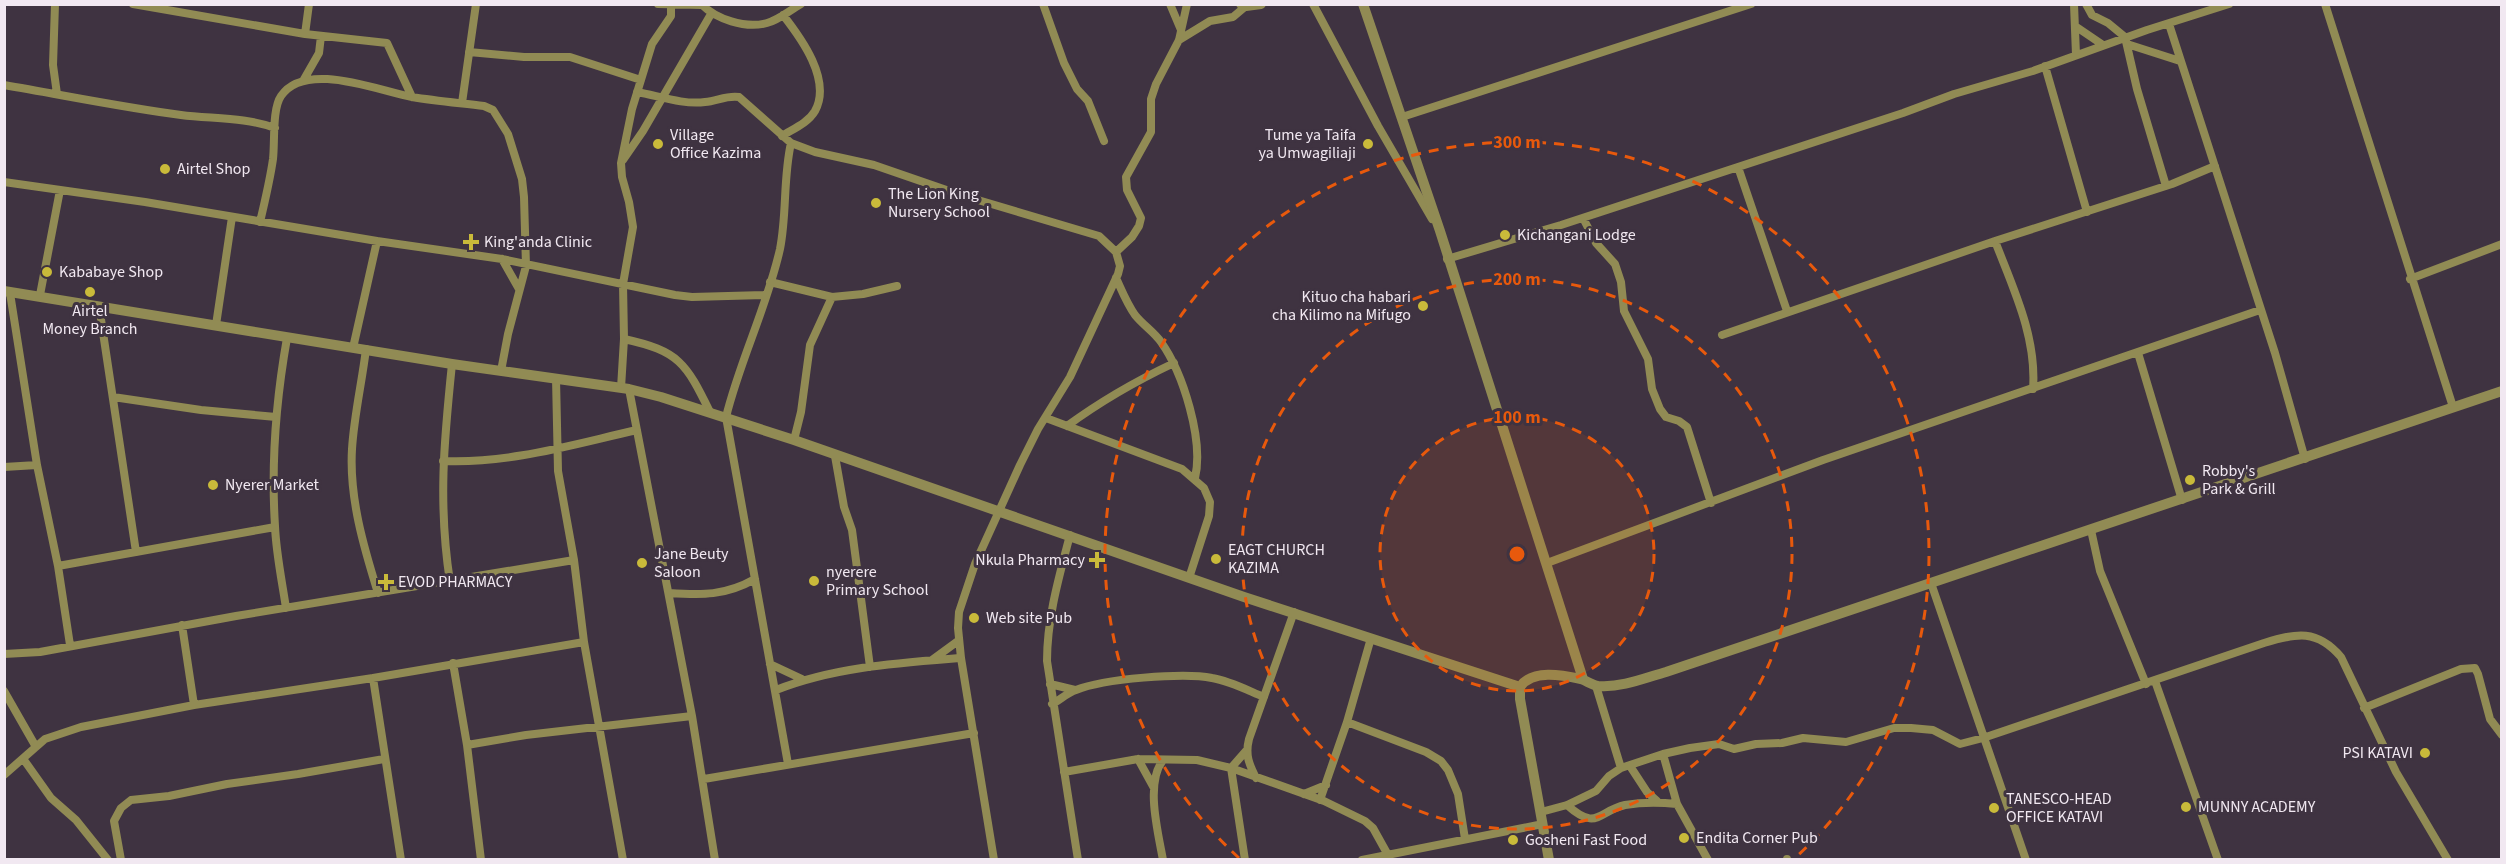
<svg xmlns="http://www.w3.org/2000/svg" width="2506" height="864" font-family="'Source Sans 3',sans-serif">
	<rect width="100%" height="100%" fill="#3f3341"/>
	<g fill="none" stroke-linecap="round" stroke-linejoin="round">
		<path stroke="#918b54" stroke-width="8" d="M55,4L53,65L57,94
			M133,4L305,34L387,43L412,97
			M658,4L701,5
			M701,4C716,19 745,29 767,23C779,20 790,10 801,4
			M1043,4L1064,63L1077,89L1088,101L1104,141
			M1170,4L1181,30
			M1313,4L1378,126L1432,219
			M2074,4L2076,55
			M2086,4L2092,15L2108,23L2125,37L2137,89L2166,186
			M2325,4L2453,407
			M2169,24L2275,353L2305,459
			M2075,26L2103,45
			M305,34L309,4
			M1179,40L1210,21L1233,17L1246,6
			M2127,44L2180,61
			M469,52L524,57H570L641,80
			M2045,66L2087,212
			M303,81L319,53L321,36
			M4,85C63,95 121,107 181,115C212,119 245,117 275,128
			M637,92C659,96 683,105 705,102C717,101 727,95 739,97L791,143L815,152L874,165L961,195L1099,236L1116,252L1120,266L1118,274L1070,377L1038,429L1020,465L975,564L959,612L958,628L961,658L994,860
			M462,103L476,4
			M1402,117L1751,4
			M782,136C793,129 808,123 815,111C832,80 801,38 783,15
			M623,160L643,131L711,14
			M1738,167L1787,311
			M4,182L145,202L377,241L502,259L675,295L692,297L765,295
			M1583,218L1596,243L1615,264L1621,282L1624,311L1648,359L1652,389L1660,409L1666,417L1679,421L1687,427L1711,503
			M260,222C265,201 270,180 273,159C275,142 272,109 281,96C305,60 379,91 412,97C436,101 460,103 484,106L493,110L508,134L522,179L524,197L526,266L508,334L501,371
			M1995,241C2013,288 2037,337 2033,389
			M1116,252L1132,237L1139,226L1141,218L1127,190L1126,177L1151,132V99L1156,84L1179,40L1187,4
			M502,259L519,289
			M1447,259L1561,225L1903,113L1954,94L2033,71L2147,30L2229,4
			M1116,278C1122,291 1127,304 1135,315C1143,325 1154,332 1161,342C1183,373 1204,440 1195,478
			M2410,279L2502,244
			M770,282L832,297L863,294L897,286
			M10,293L37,465L58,566L70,645
			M40,295L60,190
			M99,306L136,552
			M216,325L232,217
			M1722,335L1995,241L2172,184L2215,166
			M624,339C679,351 686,363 710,412
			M353,348L377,241
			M366,349C362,382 354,416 352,449C349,498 364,548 378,593
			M2138,353L2182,500
			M556,378L558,471L574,560L584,642L623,860
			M621,388L624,339L623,284L633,227L629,202L622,177L621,163L632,109L652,44L671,16V5
			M629,389L692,716L715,860
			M113,397L201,410L276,417
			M1046,418L1182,469L1204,488L1210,502L1209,516L1189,578
			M1067,426C1101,401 1136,381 1174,363
			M794,440L801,412L810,345L832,297
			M835,456L844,507L852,530L870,667
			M443,461C509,464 574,444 637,430
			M4,467L37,465
			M2091,530L2100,571L2146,684
			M1070,535C1059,577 1047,618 1047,661L1078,860
			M1547,563L1823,460L2260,310
			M58,566L275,527
			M450,582C438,504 444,441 452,364
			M1931,583L2026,860
			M669,593C702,595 725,596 755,579
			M286,608C282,581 276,553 275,526C271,463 276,400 287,338
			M182,625L194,705
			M4,654L40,652L236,616L574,560
			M932,660L958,641
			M453,663L467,745L481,860
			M770,664L802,679
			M373,678L401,860
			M2155,681L2218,860
			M1050,684L1075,690
			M1596,686L1621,768
			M776,690C834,667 898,663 961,658
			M4,691L36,747
			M1052,704C1060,700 1067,693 1076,690C1103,679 1184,672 1212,678C1230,681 1247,690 1264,697
			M2364,708L2461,669L2475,668L2478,674L2490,719L2502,735
			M1347,722L1426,752L1441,761L1448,770L1458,794L1465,839
			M467,745L526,735L692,716
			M1663,754L1677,804L1708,860
			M1138,759L1154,788
			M24,760L51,798L76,820L108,860
			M788,764L726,417C740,360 767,307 780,249C787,214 783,178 791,143
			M1630,766L1647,792L1657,801
			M1064,772L1138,759L1197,760L1231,768L1324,801L1365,821L1373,828L1388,855
			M4,775L45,739L81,727L194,705L373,678L584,642
			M1256,778C1249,764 1245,755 1249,739L1294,612
			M704,779L974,733
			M1304,794L1326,785
			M1320,800L1347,722L1371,638
			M1567,805C1597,832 1598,811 1625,805C1642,802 1659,802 1677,804
			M1541,812L1567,805L1596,791L1609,776L1621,768L1663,754L1690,748L1719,744L1734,749L1756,744L1782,743L1803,738L1846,742L1894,728H1911L1933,730L1960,744L1983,738L2264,643C2297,633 2317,629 2341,657L2396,772L2448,860
			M121,860L114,821L121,808L131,800L169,796L227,784L298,774L384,759
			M1163,860C1158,832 1145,783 1163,760
			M1245,860L1231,768L1246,751
			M1362,860L1543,824
			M1787,860V859"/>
		<path stroke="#918b54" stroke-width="10" d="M1241,4L1246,6L1261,4
			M1363,4L1440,231L1583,679
			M4,291L452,364L629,389L661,397L794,440L1244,597L1520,687
			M1549,860L1520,699V687C1532,669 1562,675 1581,679C1587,681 1592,685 1598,686C1621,688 1645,678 1666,672L2502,391"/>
	</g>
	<circle cx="1517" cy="554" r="137" fill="#e8590c" fill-opacity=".12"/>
	<g fill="none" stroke="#e8590c" stroke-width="3" stroke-dasharray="10 8">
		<circle cx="1517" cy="554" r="137"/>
		<circle cx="1517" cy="554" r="275"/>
		<path d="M1239 858A412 412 0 1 1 1795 858"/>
	</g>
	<g fill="#c9ba3a" stroke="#3f3341" stroke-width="2">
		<circle cx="658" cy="144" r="6"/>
		<circle cx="1368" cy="144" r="6"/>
		<circle cx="165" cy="169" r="6"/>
		<circle cx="876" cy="203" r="6"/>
		<circle cx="1505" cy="235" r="6"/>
		<path d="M468 233h6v6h6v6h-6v6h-6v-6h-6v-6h6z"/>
		<circle cx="47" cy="272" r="6"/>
		<circle cx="90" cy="292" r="6"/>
		<circle cx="1423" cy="306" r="6"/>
		<circle cx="2190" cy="480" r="6"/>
		<circle cx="213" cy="485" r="6"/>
		<circle cx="1216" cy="559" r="6"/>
		<path d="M1094 551h6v6h6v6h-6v6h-6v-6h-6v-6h6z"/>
		<circle cx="642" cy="563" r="6"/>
		<circle cx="814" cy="581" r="6"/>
		<path d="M383 573h6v6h6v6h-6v6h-6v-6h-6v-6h6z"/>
		<circle cx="974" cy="618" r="6"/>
		<circle cx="2425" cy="753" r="6"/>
		<circle cx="2186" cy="807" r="6"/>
		<circle cx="1994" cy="808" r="6"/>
		<circle cx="1684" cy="838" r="6"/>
		<circle cx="1513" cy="840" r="6"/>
	</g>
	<g text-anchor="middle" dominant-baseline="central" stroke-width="6" stroke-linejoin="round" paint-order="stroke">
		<g font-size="16" fill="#f1e8f1" stroke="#3f3341" text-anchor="start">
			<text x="670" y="135">Village<tspan x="670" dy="18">Office Kazima</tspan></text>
			<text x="1356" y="135" text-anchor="end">Tume ya Taifa<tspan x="1356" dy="18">ya Umwagiliaji</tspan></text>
			<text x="177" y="169">Airtel Shop</text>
			<text x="888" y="194">The Lion King<tspan x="888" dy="18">Nursery School</tspan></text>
			<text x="1517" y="235">Kichangani Lodge</text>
			<text x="484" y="242">King'anda Clinic</text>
			<text x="59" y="272">Kababaye Shop</text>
			<text x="1411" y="297" text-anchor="end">Kituo cha habari<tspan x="1411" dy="18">cha Kilimo na Mifugo</tspan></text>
			<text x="90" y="311" text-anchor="middle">Airtel<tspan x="90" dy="18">Money Branch</tspan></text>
			<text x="2202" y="471">Robby's<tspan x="2202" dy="18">Park &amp; Grill</tspan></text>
			<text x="225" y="485">Nyerer Market</text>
			<text x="1228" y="550">EAGT CHURCH<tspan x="1228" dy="18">KAZIMA</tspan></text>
			<text x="654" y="554">Jane Beuty<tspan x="654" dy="18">Saloon</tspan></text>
			<text x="1085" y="560" text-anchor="end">Nkula Pharmacy</text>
			<text x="826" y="572">nyerere<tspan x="826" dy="18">Primary School</tspan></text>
			<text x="398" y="582">EVOD PHARMACY</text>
			<text x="986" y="618">Web site Pub</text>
			<text x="2413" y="753" text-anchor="end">PSI KATAVI</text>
			<text x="2006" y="799">TANESCO-HEAD<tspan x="2006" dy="18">OFFICE KATAVI</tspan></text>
			<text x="2198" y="807">MUNNY ACADEMY</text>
			<text x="1696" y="838">Endita Corner Pub</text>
			<text x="1525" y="840">Gosheni Fast Food</text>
		</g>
	</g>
	<circle cx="1517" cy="554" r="9" fill="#e8590c" stroke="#3f3341" stroke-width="3"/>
	<g font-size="18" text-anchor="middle" font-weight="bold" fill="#e8590c" stroke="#3f3341" stroke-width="6" stroke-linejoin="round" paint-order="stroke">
		<text x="1517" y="148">300 m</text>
		<text x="1517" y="285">200 m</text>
		<text x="1517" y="423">100 m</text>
	</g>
	<rect width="2506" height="864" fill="none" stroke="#f1e8f1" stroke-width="12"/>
</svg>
